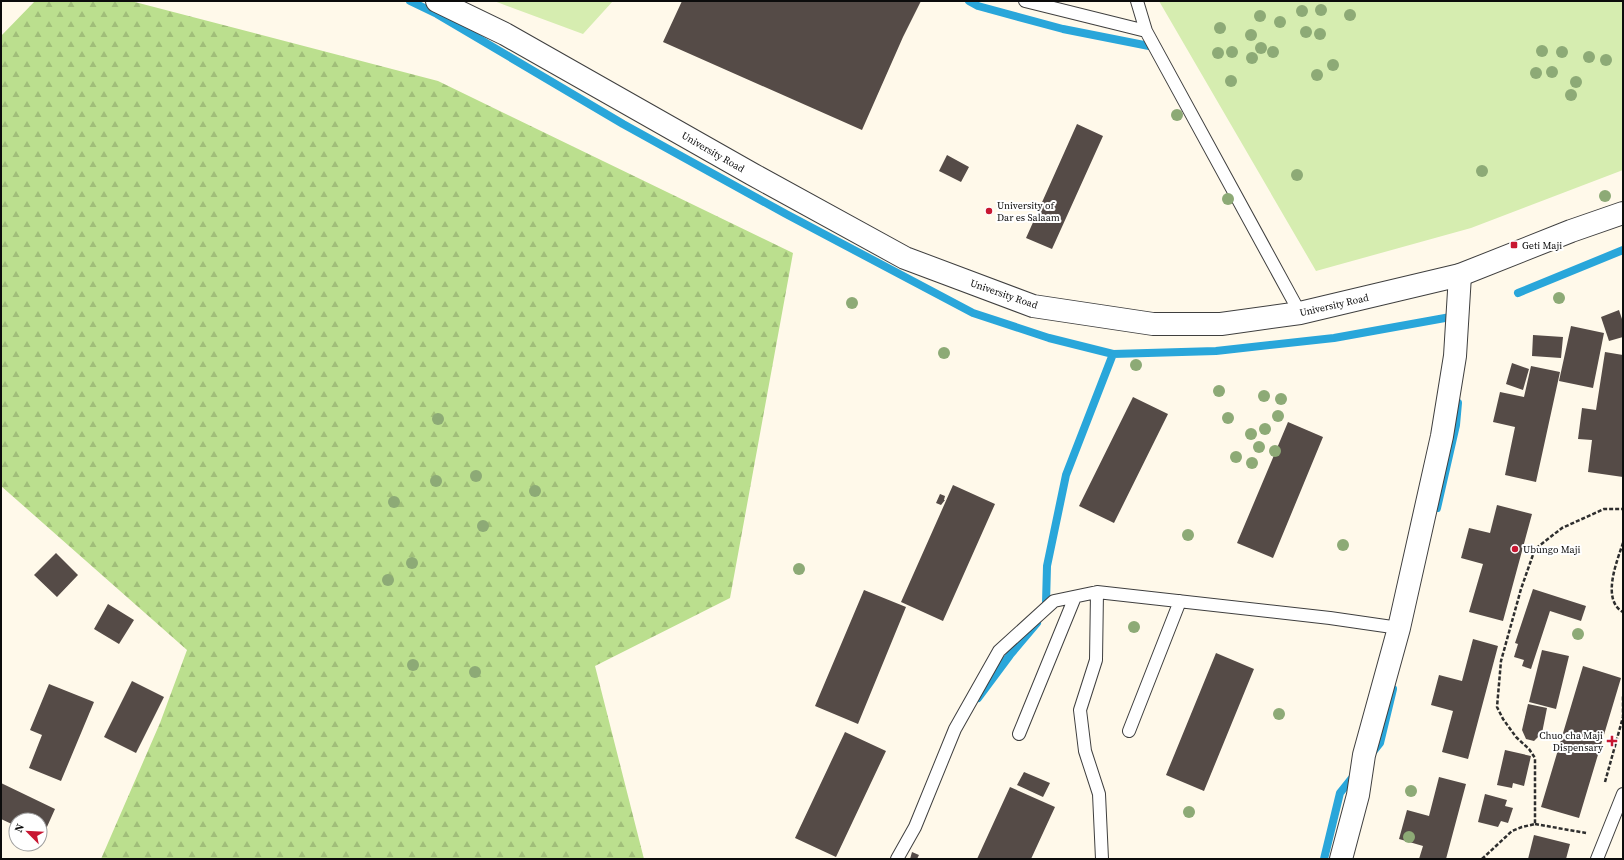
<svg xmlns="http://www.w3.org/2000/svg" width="1624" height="860" font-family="'Source Serif 4',serif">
	<defs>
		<pattern id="forest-firs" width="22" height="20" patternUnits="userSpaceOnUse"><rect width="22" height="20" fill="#bbdf8e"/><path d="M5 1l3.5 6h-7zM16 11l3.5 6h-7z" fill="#a0be79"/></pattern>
	</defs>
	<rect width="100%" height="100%" fill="#fff9ea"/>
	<path fill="#d6edb0" d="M494,1H613L583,34Z
		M1159,1H1623V170L1471,228L1316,271Z"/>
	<path fill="url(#forest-firs)" d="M35,1H131L438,81L793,253L730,598L595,666L644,859H101L160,723L187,650L1,486V36Z"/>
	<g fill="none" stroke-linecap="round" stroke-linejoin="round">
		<path stroke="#29a6da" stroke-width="8" d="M410,1L437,14L623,124L786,214L973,313L1049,338L1113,354L1216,351L1334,338L1456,316
			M969,1L978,6L1063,29L1149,46
			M1518,293L1623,250
			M1437,508L1456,425L1458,403
			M1046,603L1047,566L1066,475L1113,354
			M978,698L1010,655L1037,623
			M1372,753L1380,743L1393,689
			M1324,859L1340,793L1356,773"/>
	</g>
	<path fill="#554b47" d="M682,1H921L903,37L862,130L663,42Z
		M1077,124L1103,136L1052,249L1026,238Z
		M947,155L969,167L961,182L939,171Z
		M1619,310L1623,322V337L1609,341L1601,317Z
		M1571,326L1604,333L1593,388L1559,381Z
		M1533,335L1563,337L1561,358L1532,356Z
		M1605,352L1623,355V477L1588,472L1592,440L1578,439L1582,408L1596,410Z
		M1512,363L1529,369L1523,390L1506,384Z
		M1531,366L1560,372L1536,482L1505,475L1515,427L1493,422L1500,392L1524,397Z
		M1133,397L1168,414L1114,523L1079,506Z
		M1288,422L1323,437L1273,558L1237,543Z
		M953,485L995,504L943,621L901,602Z
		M940,494L945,496L944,500H945L941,505L936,503Z
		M1497,505L1532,514L1503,621L1469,612L1483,564L1461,558L1469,528L1490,533Z
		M56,553L78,575L57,597L34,575Z
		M1533,589L1586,606L1581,621L1550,611L1531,669L1522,666L1524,660L1514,657L1518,644L1515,643Z
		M864,590L906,607L858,724L815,706Z
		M108,604L134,620L119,644L94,629Z
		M1473,639L1498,646L1468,759L1442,752L1453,711L1431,705L1439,675L1462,681Z
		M1542,650L1569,656L1556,709L1529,702Z
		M1216,653L1254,669L1204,791L1166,775Z
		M1583,666L1621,678L1579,818L1541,807Z
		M132,681L164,697L136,753L104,737Z
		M49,684L94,702L61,781L29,768L42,735L30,730Z
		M1528,704L1547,708L1542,733L1534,741L1526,739L1522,730Z
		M845,732L886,751L836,857L795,838Z
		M1505,750L1531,756L1524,786L1513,783L1512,788L1497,785Z
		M1024,772L1050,783L1043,797L1017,785Z
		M1439,777L1466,784L1446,859H1419L1423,846L1399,839L1407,810L1429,816Z
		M1,783L55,809L42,838L40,837V820H16V826L1,819Z
		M1010,787L1055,807L1031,859H977Z
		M1485,794L1507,800L1505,806L1513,808L1508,823L1501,821L1498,827L1478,822Z
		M1534,835L1570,844L1566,859H1528Z
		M912,852L919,855L917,859H910Z"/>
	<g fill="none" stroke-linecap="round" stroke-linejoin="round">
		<g stroke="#3f3f3f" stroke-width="14">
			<path id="service" d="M1025,1L1146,31
				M1137,1L1146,31L1300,313
				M1097,592L1096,660L1080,710L1085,751L1099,794L1102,859
				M1129,731L1180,601
				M1019,734L1075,597
				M897,859L915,827L955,729L999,651L1054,601L1097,592L1330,618L1399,628
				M1597,859L1623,794"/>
		</g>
		<g stroke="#3f3f3f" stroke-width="24">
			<path id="minor" d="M1341,859L1358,795L1364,755L1399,628L1442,436L1455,356L1460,275"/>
		</g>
		<g stroke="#3f3f3f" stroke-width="24">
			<path id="tertiary" d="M437,1L505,34L752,174L905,258L1033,306L1153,324H1221L1300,313L1460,275L1571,231L1623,213"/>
		</g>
		<path stroke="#2e2e2e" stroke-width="2.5" stroke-dasharray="4 2" stroke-linecap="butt" d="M1623,543C1617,561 1601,600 1623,612
			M1605,782L1623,717V695
			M1535,824L1586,833
			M1482,859L1512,831L1522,827L1535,824V758L1529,749L1516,737L1503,719L1497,707L1501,661L1521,589L1535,549L1562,528L1604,509H1623"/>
		<use href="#service" stroke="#fff" stroke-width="12"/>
		<use href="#minor" stroke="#fff" stroke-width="22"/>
		<use href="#tertiary" stroke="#fff" stroke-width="22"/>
	</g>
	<g fill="#8daa76">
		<circle cx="1321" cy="10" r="6"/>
		<circle cx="1302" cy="11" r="6"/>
		<circle cx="1350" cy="15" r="6"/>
		<circle cx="1260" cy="16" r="6"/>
		<circle cx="1280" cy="22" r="6"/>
		<circle cx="1220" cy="28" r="6"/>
		<circle cx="1306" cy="32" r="6"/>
		<circle cx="1320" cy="34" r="6"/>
		<circle cx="1251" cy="35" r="6"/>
		<circle cx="1261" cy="48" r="6"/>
		<circle cx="1542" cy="51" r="6"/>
		<circle cx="1232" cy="52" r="6"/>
		<circle cx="1273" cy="52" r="6"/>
		<circle cx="1562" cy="52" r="6"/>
		<circle cx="1218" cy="53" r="6"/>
		<circle cx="1589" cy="57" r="6"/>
		<circle cx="1252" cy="58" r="6"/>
		<circle cx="1606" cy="60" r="6"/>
		<circle cx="1333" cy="65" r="6"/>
		<circle cx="1552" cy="72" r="6"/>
		<circle cx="1536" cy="73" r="6"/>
		<circle cx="1317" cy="75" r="6"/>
		<circle cx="1231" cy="81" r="6"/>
		<circle cx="1576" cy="82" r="6"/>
		<circle cx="1571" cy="95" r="6"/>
		<circle cx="1177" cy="115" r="6"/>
		<circle cx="1482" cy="171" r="6"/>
		<circle cx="1297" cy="175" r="6"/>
		<circle cx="1605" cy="196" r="6"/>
		<circle cx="1228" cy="199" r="6"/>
		<circle cx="1559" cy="298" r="6"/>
		<circle cx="852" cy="303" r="6"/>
		<circle cx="944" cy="353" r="6"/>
		<circle cx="1136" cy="365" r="6"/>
		<circle cx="1219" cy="391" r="6"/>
		<circle cx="1264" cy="396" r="6"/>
		<circle cx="1281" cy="399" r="6"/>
		<circle cx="1278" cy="416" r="6"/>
		<circle cx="1228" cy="418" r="6"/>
		<circle cx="438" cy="419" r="6"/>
		<circle cx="1265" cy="429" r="6"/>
		<circle cx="1251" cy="434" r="6"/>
		<circle cx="1259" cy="447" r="6"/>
		<circle cx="1275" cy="451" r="6"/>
		<circle cx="1236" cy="457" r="6"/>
		<circle cx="1252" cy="463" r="6"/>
		<circle cx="476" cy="476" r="6"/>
		<circle cx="436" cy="481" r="6"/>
		<circle cx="535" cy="491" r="6"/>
		<circle cx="394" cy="502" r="6"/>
		<circle cx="483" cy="526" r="6"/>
		<circle cx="1188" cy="535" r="6"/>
		<circle cx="1343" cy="545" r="6"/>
		<circle cx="412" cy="563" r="6"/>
		<circle cx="799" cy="569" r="6"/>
		<circle cx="388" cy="580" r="6"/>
		<circle cx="1134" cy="627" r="6"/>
		<circle cx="1578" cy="634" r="6"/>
		<circle cx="413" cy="665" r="6"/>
		<circle cx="475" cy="672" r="6"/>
		<circle cx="1279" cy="714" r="6"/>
		<circle cx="1411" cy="791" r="6"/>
		<circle cx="1189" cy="812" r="6"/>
		<circle cx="1409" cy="837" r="6"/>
	</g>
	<g fill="#c81732" stroke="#fff" stroke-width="1.5">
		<circle cx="989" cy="211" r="4"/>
		<rect x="1510" y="241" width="8" height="8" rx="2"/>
		<circle cx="1515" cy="549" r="4"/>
		<path d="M1610 735h4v4h4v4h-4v4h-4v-4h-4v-4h4z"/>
	</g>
	<g text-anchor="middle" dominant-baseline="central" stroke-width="4" stroke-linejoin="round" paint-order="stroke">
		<g font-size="10" fill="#0c0c0c" stroke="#fff">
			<text transform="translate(713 152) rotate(30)">University Road</text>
			<text transform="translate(1004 294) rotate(19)">University Road</text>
			<text transform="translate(1334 305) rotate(-13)">University Road</text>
		</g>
		<g font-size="10" fill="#0c0c0c" stroke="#fff" text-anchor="start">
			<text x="997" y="205">University of<tspan x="997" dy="12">Dar es Salaam</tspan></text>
			<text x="1522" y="245">Geti Maji</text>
			<text x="1523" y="549">Ubungo Maji</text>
			<text x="1603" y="735" text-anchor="end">Chuo cha Maji<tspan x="1603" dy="12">Dispensary</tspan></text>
		</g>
	</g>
	<rect width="1624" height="860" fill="none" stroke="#0c0c0c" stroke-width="4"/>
	<g transform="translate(28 832) rotate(294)"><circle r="19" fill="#ffffff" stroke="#9e9e9e"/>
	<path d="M0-3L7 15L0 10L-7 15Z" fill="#c81732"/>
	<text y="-6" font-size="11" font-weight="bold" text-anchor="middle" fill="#0c0c0c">N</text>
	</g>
</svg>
